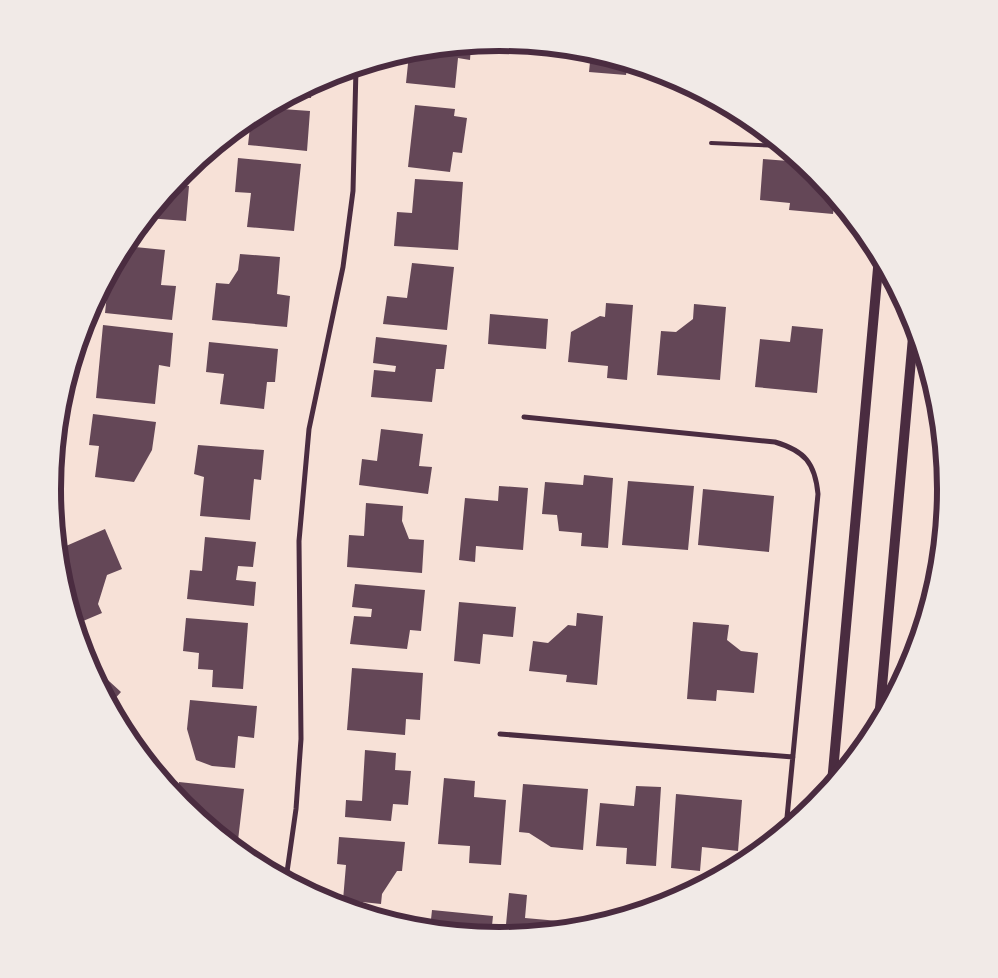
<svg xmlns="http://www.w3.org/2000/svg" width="998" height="978" font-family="Barlow,sans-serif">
	<rect width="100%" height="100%" fill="#f7e1d7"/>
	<path fill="#644757" d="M471,45L470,60L458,58L455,88L406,83L409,54L406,53Z
		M591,52L628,64L626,75L589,72Z
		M312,85L311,98L292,96L308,87Z
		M283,101L282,109L310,111L307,151L248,145L251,118Z
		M415,105L455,109L454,116L467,118L462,153L453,152L450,172L408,167Z
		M238,158L301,164L294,231L247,227L251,193L235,192Z
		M763,159L801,162L815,173L835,198L833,214L789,210L790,203L760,200Z
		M415,179L463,182L458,250L394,246L397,212L412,213Z
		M174,185L189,186L186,221L147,218Z
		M125,246L165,250L161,285L176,286L172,320L105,313L109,275Z
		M240,254L280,257L277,294L290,296L287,327L212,320L216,283L229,284L238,270Z
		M412,263L454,267L447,330L383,324L387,296L407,298Z
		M606,303L633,305L627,380L607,378L608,366L568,362L571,332L600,316L605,317Z
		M694,304L726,307L720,380L657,375L661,331L676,332L693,319Z
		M490,314L548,319L546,349L488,344Z
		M103,325L173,333L170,367L159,365L155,404L96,398Z
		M792,326L823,329L817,393L755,387L760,339L790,342Z
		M376,337L447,345L444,369H436L432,402L371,397L374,370L395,372L396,366L373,363Z
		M209,342L278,349L275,382H267L264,409L220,404L224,374L206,372Z
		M93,414L156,422L152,450L134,482L95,477L99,446L89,445Z
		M381,429L423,434L419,466L432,467L428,494L359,485L362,459L377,461Z
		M198,445L264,450L261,480L254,479L250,520L200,516L204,477L194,474Z
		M584,475L613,478L608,548L581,546L582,533L559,531L557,515L542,514L545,482L583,485Z
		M628,481L694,486L688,550L622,545Z
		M499,486L528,488L523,550L476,546L475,562L459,560L465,498L498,501Z
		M703,489L774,496L769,552L698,545Z
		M366,503L403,506L402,521L409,539L424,540L422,573L347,567L349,535L364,536Z
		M105,529L122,569L107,575L98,604L102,613L76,624L61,576L57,536L61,534L66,546Z
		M205,537L256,542L253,567L238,566L236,580L256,582L254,606L187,599L190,570L202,571Z
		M355,584L425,590L421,631L410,630L407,649L350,644L354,616L371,617L372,609L352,607Z
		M459,602L516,607L513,637L483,634L480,664L454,661Z
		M577,613L603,616L597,685L566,682L567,675L529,671L533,641L548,643L568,625L576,626Z
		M186,618L248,623L243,689L212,687L213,670L198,669L199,653L183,651Z
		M693,622L729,625L727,640L741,651L758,653L754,693L717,690L716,701L687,699Z
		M87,661L121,692L110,704Z
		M352,668L423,673L420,720L406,719L405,735L347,730Z
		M190,700L257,706L254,738L238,736L235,768L212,766L196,760L187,729Z
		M365,750L396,753L395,770L411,771L408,805L393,804L391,821L345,817L346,800L362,801Z
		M444,778L475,781L474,797L506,800L501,865L469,863L470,846L438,844Z
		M179,782L244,789L237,849L183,805L177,797Z
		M523,784L588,789L583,850L551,847L529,833L519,832Z
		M636,786L661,787L656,866L626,864L627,848L596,846L600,803L634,806Z
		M676,794L742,800L738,851L702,847L700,871L671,868Z
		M339,837L405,842L402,871H397L382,894L381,904L343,900L346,865L337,864Z
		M509,893L527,895L525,918L570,922L569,929L505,935Z
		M432,910L493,916L491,935L430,929Z"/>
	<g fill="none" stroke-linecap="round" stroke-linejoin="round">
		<path stroke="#4a2c40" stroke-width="4" d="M711,143L782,146"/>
		<path stroke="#4a2c40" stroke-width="5" d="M524,417L775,442C805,451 815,463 818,494L786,828
			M500,734L793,757
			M286,879L296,809L301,739L299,541L309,429L343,267L353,191L356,68"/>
		<path stroke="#4a2c40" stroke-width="10" d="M879,720L914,326
			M832,783L879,257"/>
	</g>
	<path d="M0 0H998V978H0ZM61 489a438 438 0 1 1 876 0a438 438 0 1 1-876 0Z" fill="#f1eae7" fill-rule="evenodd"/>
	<path fill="none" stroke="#4a2c40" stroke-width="6" d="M61 489a438 438 0 1 1 876 0a438 438 0 1 1-876 0Z"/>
</svg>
